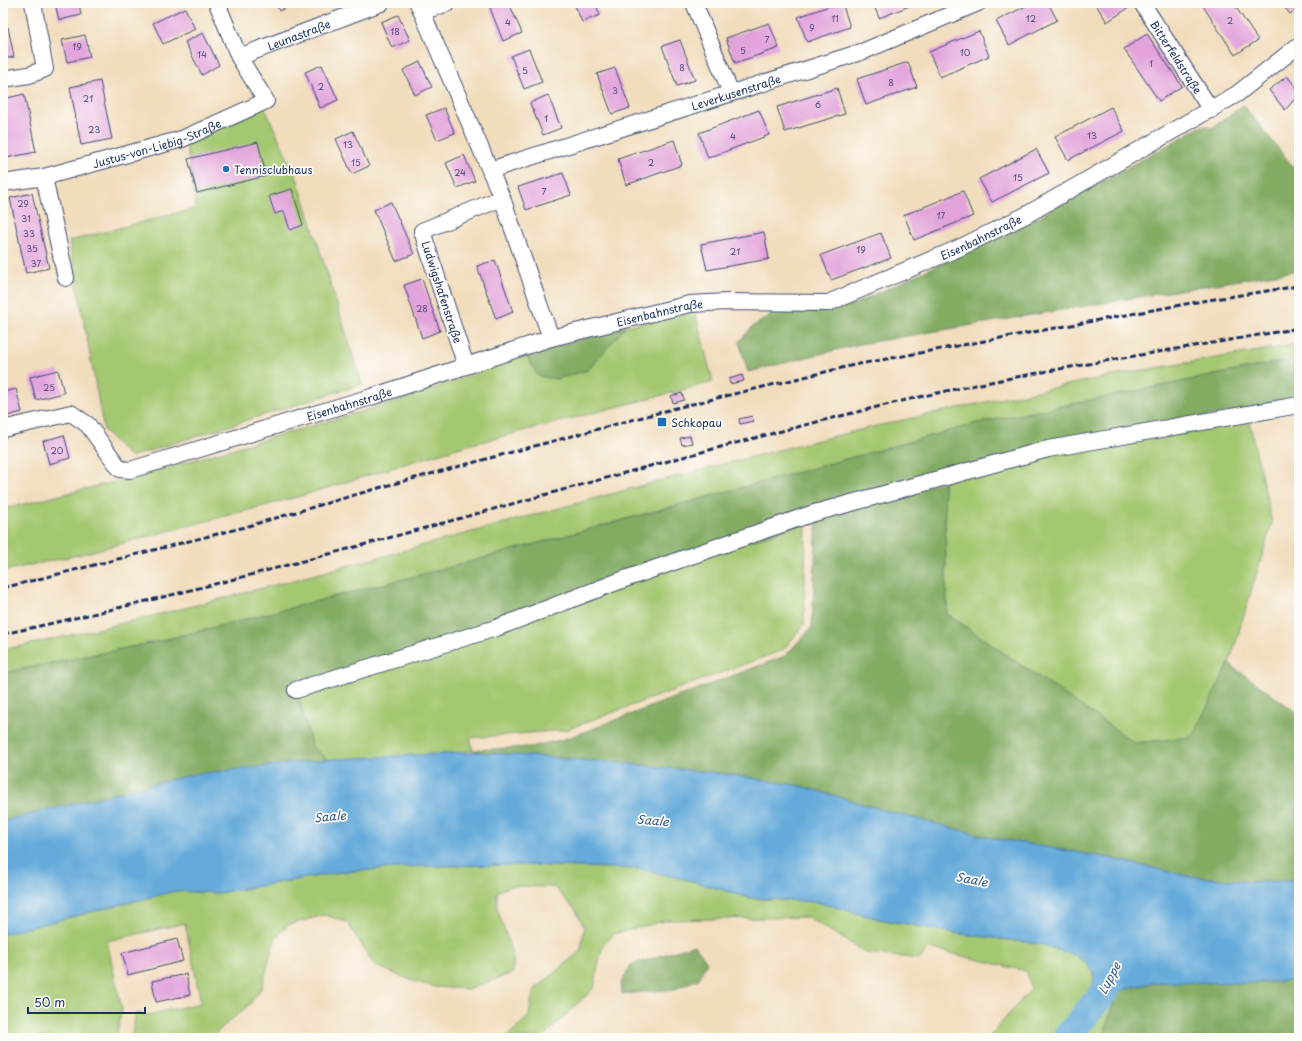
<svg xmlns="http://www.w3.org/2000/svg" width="1302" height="1041" font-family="'Playpen Sans',sans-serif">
	<rect width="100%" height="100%" fill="#fdfcf7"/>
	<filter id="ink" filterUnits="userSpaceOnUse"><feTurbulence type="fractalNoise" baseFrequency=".025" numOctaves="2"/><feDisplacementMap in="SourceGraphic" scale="8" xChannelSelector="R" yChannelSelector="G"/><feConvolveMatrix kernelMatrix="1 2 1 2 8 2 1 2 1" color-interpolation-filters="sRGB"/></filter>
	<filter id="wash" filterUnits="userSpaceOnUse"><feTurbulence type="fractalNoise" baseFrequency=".012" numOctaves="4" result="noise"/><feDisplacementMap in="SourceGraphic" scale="16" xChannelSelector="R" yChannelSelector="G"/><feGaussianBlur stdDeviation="0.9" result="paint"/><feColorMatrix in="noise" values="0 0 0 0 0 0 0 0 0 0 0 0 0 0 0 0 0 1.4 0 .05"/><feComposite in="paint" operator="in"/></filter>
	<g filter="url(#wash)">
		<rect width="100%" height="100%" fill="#f1dcbc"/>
		<path fill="#a4c871" stroke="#607c68" d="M264,106L298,181L362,384L130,457L104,431L69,241L196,208L186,142Z
			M695,312L713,382L457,448L301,496L78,555L3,571V509L134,477L391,403L526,355L538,376L556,379L588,370L626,326Z
			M1299,344V358L978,423L451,567L156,642L3,673V650C296,588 581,496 872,427C948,410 1025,393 1101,378C1167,365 1233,356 1299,344Z
			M1249,420L1272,523L1229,664L1192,737L1135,743L947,614L944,482L1048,453Z
			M806,519L804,625L783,650L565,730L470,738L473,750L410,759L332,763L312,747L298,694Z
			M528,865L639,869L692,881L750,898L817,902L879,919L955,933L1040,944L1077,956L1094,971L1105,991L1117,992L1105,1032L1101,1038H988L1031,989L1026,971L929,948L920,959L866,953L808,917L668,920L614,934L602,947L594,988L542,1038H506L529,1016L533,991L581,950L584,927L576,911L554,887L511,886L497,892V907L513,957V973L469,989L435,987L413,981L374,965L347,922L324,915L288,925L275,939L261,989L249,1005L219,1030L212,1038H131L136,1013L147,1015L201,1003L185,923L107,941L122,1010L116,1038H3V934L175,891L218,893L341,872L423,866Z"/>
		<path fill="#83ac63" stroke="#4f6e60" d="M1243,105L1299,174V270L860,344L748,372L739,342L752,327L778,310L836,309L852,305L1018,228L1204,125L1212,128Z
			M626,326L588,370L556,379L538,376L526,355Z
			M1299,358V400L1059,442L499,622L295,685L312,747L332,763L3,824V673L156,642L451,567L978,423Z
			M944,482L947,614L1135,743L1192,737L1229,664L1299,714V881L1251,882L1188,876L1109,858L987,837L894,813L801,786L727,774L621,763L478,752L473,750L530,747L568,738L785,656L812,627L817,516Z
			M695,945L707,962L699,979L675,989L622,994L621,983L631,965Z
			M1299,980V1038H1101L1105,1032L1117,992C1157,977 1202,982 1244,983C1262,983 1281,981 1299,980Z"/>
		<path fill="#65aada" stroke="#406c9c" d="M478,752L621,763L727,774L801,786L894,813L987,837L1109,858L1188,876L1251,882L1299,881V980L1247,983L1158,982L1132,987L1117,992L1093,987L1094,971L1077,956L1040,944L955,933L879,919L817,902L750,898L692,881L639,869L528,865L423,866L341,872L218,893L175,891L3,934V821L194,774L332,759Z"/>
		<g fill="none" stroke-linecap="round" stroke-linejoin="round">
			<path stroke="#65aada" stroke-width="28" d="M1066,1038L1105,991L1121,956"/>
		</g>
		<g id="blocks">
			<path fill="#e2a3db" d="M55,3H79L81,15L59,20Z
				M276,3H296L279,11Z
				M502,3H509L522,33L503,41L490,8Z
				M574,3H595L600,15L582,22Z
				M838,3H842L850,27L807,42L798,17Z
				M873,3H917L879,18Z
				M1032,3H1048L1057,20L1009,45L996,21Z
				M1095,3H1127L1130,7L1107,22Z
				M1201,3H1233L1258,40L1235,55Z
				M1281,3H1299V7L1290,14Z
				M185,8L195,29L163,44L153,23Z
				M398,15L410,40L392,48L381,22Z
				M769,23L779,48L735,63L726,38Z
				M8,27L14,57L3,59V28Z
				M979,31L989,56L940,77L929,52Z
				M203,33L219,65L202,75L185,42Z
				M1147,34L1182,86L1159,101L1124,49Z
				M85,35L90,57L67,62L62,40Z
				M680,40L695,80L677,86L662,46Z
				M529,49L542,82L524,89L511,56Z
				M420,62L432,87L415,95L403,70Z
				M908,62L917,87L866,105L857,79Z
				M322,65L338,100L320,108L305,72Z
				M615,68L630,108L612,114L597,74Z
				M1287,76L1299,91V107L1294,100L1285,110L1269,90Z
				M100,81L112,139L81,145L70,87Z
				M837,88L845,114L785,132L777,107Z
				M24,94L36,152L6,158L3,146V99Z
				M548,95L561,128L543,135L530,103Z
				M1111,107L1124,131L1068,160L1055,137Z
				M444,108L455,133L437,140L426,115Z
				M759,110L769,135L708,158L699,133Z
				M353,131L369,166L352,174L336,139Z
				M674,140L682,165L626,185L618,159Z
				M258,142L266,176L197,193L188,159Z
				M1036,149L1049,173L992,202L979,179Z
				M464,155L475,181L457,188L446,163Z
				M563,173L571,195L526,210L518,187Z
				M292,189L303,225L290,230L284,211L275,214L269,196Z
				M963,191L973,216L914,240L904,215Z
				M32,193L49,268L26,273L10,198Z
				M391,202L414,254L396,261L374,210Z
				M764,232L769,259L707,270L701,244Z
				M881,233L891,258L831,280L821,255Z
				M495,260L513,312L496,319L477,266Z
				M422,279L440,331L422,338L404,285Z
				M58,370L64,393L36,400L30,377Z
				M742,375L744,381L730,384L729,379Z
				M16,389L22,412L3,417V392Z
				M682,393L684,400L673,403L671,396Z
				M752,416L753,421L740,424L739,419Z
				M64,435L70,458L49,464L43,441Z
				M690,436L692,443L682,445L680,438Z
				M177,939L183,961L128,975L122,953Z
				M186,974L190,995L156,1002L152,981Z"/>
		</g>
	</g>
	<g filter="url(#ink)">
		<use href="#blocks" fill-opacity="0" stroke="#3b496c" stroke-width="1"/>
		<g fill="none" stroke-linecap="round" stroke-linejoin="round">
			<g stroke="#3b496c" stroke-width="18">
				<g id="minor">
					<path d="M418,3L502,198L551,338"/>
					<path d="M694,3L731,93"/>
					<path id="s1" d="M1142,3L1211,110"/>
					<path d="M422,12L448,3"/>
					<path id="s2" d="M239,57L381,3"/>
					<path d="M3,79L29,75L45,69L33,3"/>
					<path id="s3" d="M490,170L864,51L978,3"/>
					<path d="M44,177L66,278"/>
					<path id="s4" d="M3,183L44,177L182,139L266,101L239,57L217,3"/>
					<path d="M466,366L422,231L502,198"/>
					<path id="s5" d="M3,429L71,413L88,425L120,469L130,470L371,397L551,338L690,304L727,302L828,303L959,248L1026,215L1237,94L1299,45"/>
					<path d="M296,690L496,628L622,580L811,514L1048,449L1299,405"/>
				</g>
			</g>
			<use href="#minor" stroke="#fff" stroke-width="16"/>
			<path stroke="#1b2f5e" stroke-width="3" stroke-dasharray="6 3" stroke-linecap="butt" d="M3,588L245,527L382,487L680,407L854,365L1202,301L1299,286
				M3,634C293,572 576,481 865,410C1007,374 1154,354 1299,328"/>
		</g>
	</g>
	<g fill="#1f6fb2" stroke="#fdfcf7" stroke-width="1.5">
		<circle cx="226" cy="169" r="4"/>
		<rect x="657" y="417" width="10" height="10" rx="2"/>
	</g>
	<g text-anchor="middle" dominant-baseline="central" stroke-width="3.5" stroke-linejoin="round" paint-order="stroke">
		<g font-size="9" fill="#4d4c7d">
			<text x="835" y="18">11</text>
			<text x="1031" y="18">12</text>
			<text x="1230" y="20">2</text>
			<text x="508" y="22">4</text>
			<text x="812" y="27">9</text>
			<text x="395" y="31">18</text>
			<text x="767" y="39">7</text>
			<text x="77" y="46">19</text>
			<text x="743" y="50">5</text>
			<text x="965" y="52">10</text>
			<text x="202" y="54">14</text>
			<text x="1151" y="63">1</text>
			<text x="682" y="67">8</text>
			<text x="525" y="70">5</text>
			<text x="891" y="82">8</text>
			<text x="321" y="86">2</text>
			<text x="615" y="90">3</text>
			<text x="88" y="98">21</text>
			<text x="818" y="104">6</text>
			<text x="546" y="118">1</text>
			<text x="94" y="129">23</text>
			<text x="1092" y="135">13</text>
			<text x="733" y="136">4</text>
			<text x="348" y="144">13</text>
			<text x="356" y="162">15</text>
			<text x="651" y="162">2</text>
			<text x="460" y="172">24</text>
			<text x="1018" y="177">15</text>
			<text x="544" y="191">7</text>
			<text x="23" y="203">29</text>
			<text x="941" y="215">17</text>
			<text x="26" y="218">31</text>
			<text x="29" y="233">33</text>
			<text x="32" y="248">35</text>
			<text x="861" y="249">19</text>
			<text x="735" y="251">21</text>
			<text x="36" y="263">37</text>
			<text x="422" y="308">28</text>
			<text x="49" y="387">25</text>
			<text x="57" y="450">20</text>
		</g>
		<g font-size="11" fill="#1b2f5e" stroke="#fdfcf7">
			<text stroke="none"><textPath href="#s2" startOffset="64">Leunastraße</textPath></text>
			<text stroke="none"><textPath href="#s1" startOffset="64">Bitterfeldstraße</textPath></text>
			<text stroke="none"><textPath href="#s3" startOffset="258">Leverkusenstraße</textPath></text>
			<text stroke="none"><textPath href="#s4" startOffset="159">Justus-von-Liebig-Straße</textPath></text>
			<text stroke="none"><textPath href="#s5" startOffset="1044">Eisenbahnstraße</textPath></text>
			<text transform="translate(442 292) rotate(72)">Ludwigshafenstraße</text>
			<text stroke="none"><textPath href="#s5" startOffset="708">Eisenbahnstraße</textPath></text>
			<text stroke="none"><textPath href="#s5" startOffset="384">Eisenbahnstraße</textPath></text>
		</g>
		<g font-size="11" fill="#1b2f5e" stroke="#fdfcf7" text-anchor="start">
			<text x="234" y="169">Tennisclubhaus</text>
			<text x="671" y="422">Schkopau</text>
		</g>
		<g font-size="12" font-style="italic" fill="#355a89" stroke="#fdfcf7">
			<text transform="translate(330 816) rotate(-5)">Saale</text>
			<text transform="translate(653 820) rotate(5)">Saale</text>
			<text transform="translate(972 879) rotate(11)">Saale</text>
			<text transform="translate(1109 978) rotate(-62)">Luppe</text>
		</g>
	</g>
	<rect width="1302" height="1041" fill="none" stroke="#fdfcf7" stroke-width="16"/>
	<path d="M28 1007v6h117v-6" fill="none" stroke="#1b2f5e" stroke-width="2"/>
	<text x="34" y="1007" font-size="12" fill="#1b2f5e" stroke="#fdfcf7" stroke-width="3" paint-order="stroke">50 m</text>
</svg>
